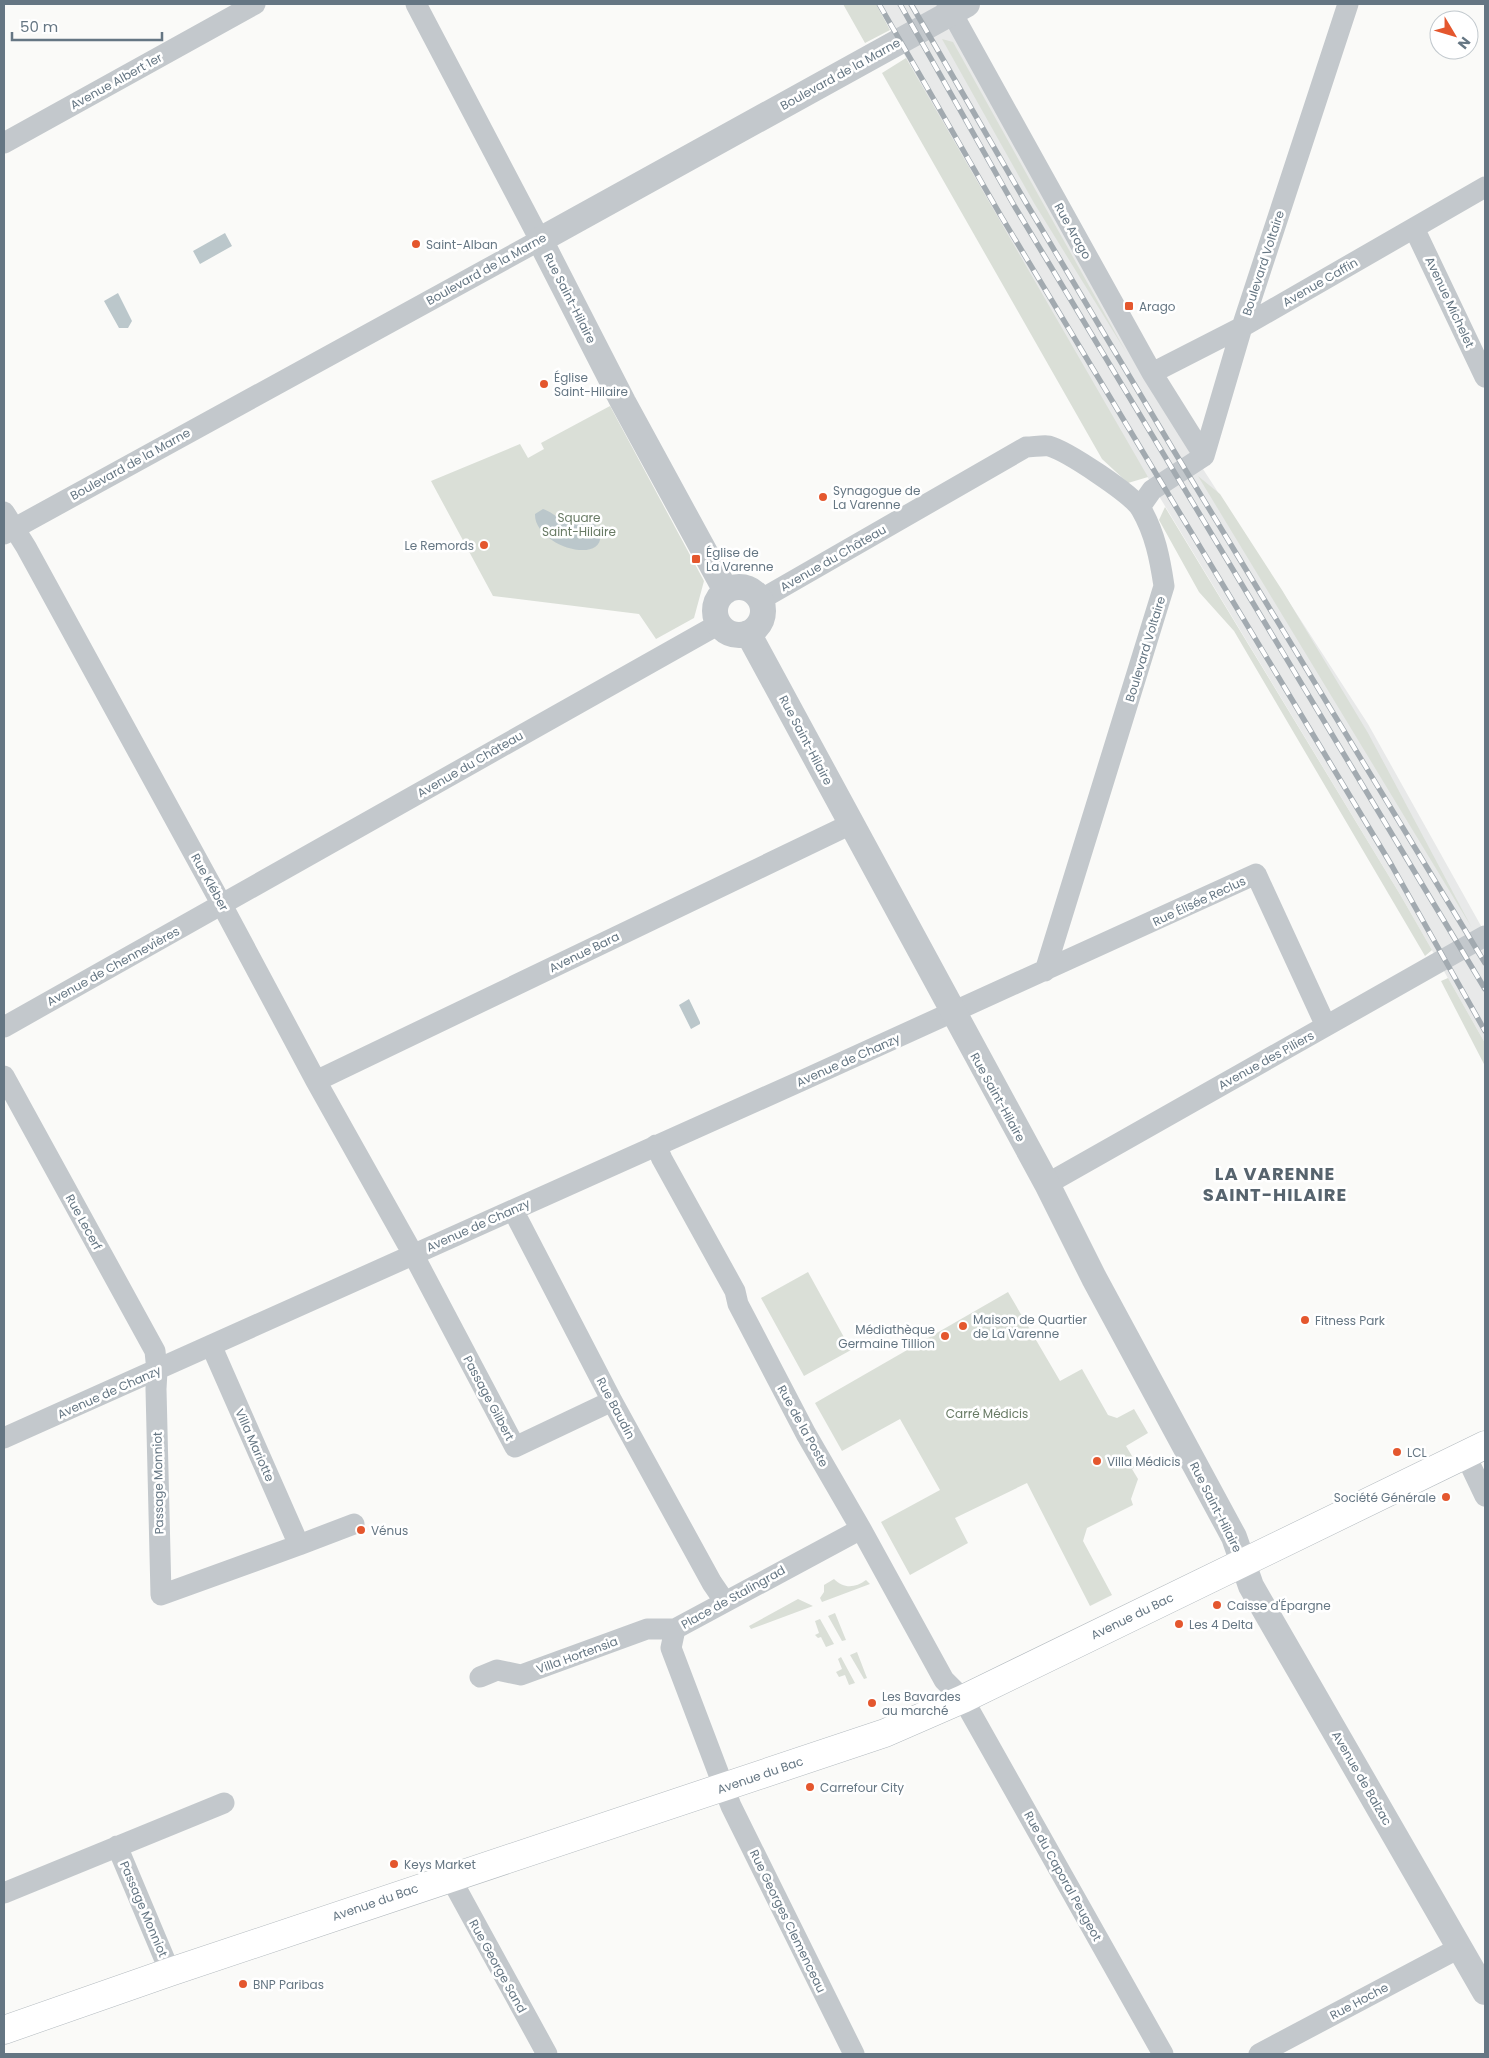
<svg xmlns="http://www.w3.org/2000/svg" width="1489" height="2058" font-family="Poppins,sans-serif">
	<rect width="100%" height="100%" fill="#fafaf8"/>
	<path fill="#e8e9e9" d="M876,4H939L1048,199L1203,469L1368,724L1485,933V1043L1401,896L1053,321Z"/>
	<path fill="#dadfd7" d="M843,4H876L890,30L865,43Z
		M942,39L953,42L1126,352L1034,203Z
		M906,58L1148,477L1128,483L1102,459L882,73Z
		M610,406L704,581L694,618L656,639L639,614L493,596L431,481L520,444L528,458L544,449L541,443Z
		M1198,476L1220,494L1282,590L1368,733L1472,928Z
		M1165,507L1401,896L1432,950L1425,956L1234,631L1199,592L1159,520Z
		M1448,978L1485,1043V1066L1441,981Z
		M808,1272L851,1350L804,1376L761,1298Z
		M1008,1292L1060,1381L1082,1369L1108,1415L1117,1418L1134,1409L1148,1433L1126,1446L1138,1466L1132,1469L1138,1479L1131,1499L1133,1505L1087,1528L1083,1541L1112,1595L1090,1606L1027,1483L955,1518L968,1543L910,1575L881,1522L940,1490L900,1419L842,1451L815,1403Z
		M834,1579C844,1589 855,1588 866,1580L870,1584L822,1602L820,1598L824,1592V1585Z
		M798,1599L813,1606L751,1629L749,1626Z
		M835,1613L846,1640L842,1641L828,1616Z
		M820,1619L834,1644L826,1647L821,1637L818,1638L815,1635L819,1633L815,1621Z
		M857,1652L867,1678L864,1679L850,1655Z
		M841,1657L855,1683L849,1685L845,1675L839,1677L836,1672L842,1669L838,1659Z"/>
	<path fill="#bbc7cb" d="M225,233L232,246L200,264L193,251Z
		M118,293L132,321L128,328H119L104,301Z
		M543,509C550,511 556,517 564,520C579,526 587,514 600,530C608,568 534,546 535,514Z
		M689,999L700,1022V1024L691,1029L679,1005Z"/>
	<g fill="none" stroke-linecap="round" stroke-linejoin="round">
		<g stroke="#b3babf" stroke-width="29">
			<path id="secondary" d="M4,2030L170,1972L885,1733L963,1699L1485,1445"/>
		</g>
		<path stroke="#c3c8cc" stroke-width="21" d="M947,4L1152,373L1204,456
			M4,143L255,4
			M1414,228L1485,377
			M1152,373L1242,327L1485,187
			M1140,507L1152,490L1204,456L1242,327L1348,4
			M4,512L26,547L222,905L316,1081L413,1254L515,1447L612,1401
			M4,534L540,240L416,4
			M760,600L1026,447C1033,447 1043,445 1049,446C1067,451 1132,494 1141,509C1155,533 1160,559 1164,586L1045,971
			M4,1027L719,624
			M4,1076L155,1351L157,1371L156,1389L161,1595L299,1545L211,1345
			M316,1081L851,824
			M656,1145L662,1159L735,1291L738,1304L806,1434L861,1529L944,1680L963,1699L1163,2054
			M1047,1184L1485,936
			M513,1210L612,1401L712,1583L725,1602
			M4,1438L801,1081L1256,874L1326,1026
			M1465,1454L1485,1496
			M299,1545L354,1524
			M480,1677L497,1670L521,1675L647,1629H675
			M117,1846L170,1972
			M450,1877L547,2054
			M4,1893L224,1803
			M854,2054L731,1806L671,1648L675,1629L861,1529
			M1259,2054L1459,1948"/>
		<path stroke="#c3c8cc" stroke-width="26" d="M715 611a24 24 0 1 1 48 0a24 24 0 1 1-48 0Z
			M726,591L623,402L540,240L967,4
			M748,633L1047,1184L1094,1278L1234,1537L1251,1586L1485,1992"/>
		<use href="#secondary" stroke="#fff" stroke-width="28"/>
		<g stroke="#a2aab0" stroke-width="5.5">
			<path id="rail" d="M879,4L1001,216L1392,866L1485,1031
				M900,4L1015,207L1485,989
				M911,4L1025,201L1174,451L1485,963"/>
		</g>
		<use href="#rail" stroke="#fff" stroke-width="4" stroke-dasharray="11" stroke-linecap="butt"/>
	</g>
	<g fill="#e4572e" stroke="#fff" stroke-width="2">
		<circle cx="416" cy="244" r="5"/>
		<rect x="1124" y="301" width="10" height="10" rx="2.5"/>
		<circle cx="544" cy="384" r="5"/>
		<circle cx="823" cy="497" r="5"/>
		<circle cx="484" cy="545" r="5"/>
		<rect x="691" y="554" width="10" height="10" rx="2.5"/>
		<circle cx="1305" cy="1320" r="5"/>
		<circle cx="963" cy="1326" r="5"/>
		<circle cx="945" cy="1336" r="5"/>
		<circle cx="1397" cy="1452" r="5"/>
		<circle cx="1097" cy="1461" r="5"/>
		<circle cx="1446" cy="1497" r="5"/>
		<circle cx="361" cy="1530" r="5"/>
		<circle cx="1217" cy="1605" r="5"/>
		<circle cx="1179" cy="1624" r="5"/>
		<circle cx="872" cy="1703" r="5"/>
		<circle cx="810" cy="1787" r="5"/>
		<circle cx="394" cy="1864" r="5"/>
		<circle cx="243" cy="1984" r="5"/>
	</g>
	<g text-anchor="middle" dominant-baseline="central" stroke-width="5" stroke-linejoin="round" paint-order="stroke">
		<g font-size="12" fill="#657683" stroke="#fff">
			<text transform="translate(840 74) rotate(-29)">Boulevard de la Marne</text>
			<text transform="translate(116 81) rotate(-29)">Avenue Albert 1er</text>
			<text transform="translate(1073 231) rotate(61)">Rue Arago</text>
			<text transform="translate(1263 263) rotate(-72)">Boulevard Voltaire</text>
			<text transform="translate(486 269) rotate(-29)">Boulevard de la Marne</text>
			<text transform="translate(1320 282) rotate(-30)">Avenue Caffin</text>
			<text transform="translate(570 298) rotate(63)">Rue Saint-Hilaire</text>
			<text transform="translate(1450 302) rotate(65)">Avenue Michelet</text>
			<text transform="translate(130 464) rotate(-29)">Boulevard de la Marne</text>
			<text transform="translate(833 558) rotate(-30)">Avenue du Château</text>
			<text transform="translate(1145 649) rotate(-73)">Boulevard Voltaire</text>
			<text transform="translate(806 740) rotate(62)">Rue Saint-Hilaire</text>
			<text transform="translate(470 764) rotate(-30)">Avenue du Château</text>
			<text transform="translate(210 882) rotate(61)">Rue Kléber</text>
			<text transform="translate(1199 901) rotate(-25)">Rue Élisée Reclus</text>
			<text transform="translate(584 952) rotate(-26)">Avenue Bara</text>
			<text transform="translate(113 966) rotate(-29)">Avenue de Chennevières</text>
			<text transform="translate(848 1060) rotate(-24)">Avenue de Chanzy</text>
			<text transform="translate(1266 1060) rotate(-29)">Avenue des Piliers</text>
			<text transform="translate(998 1097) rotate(61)">Rue Saint-Hilaire</text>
			<text transform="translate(84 1222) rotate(61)">Rue Lecerf</text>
			<text transform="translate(478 1225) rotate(-24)">Avenue de Chanzy</text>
			<text transform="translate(109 1392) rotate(-24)">Avenue de Chanzy</text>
			<text transform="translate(489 1398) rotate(62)">Passage Gilbert</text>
			<text transform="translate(616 1408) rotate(62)">Rue Baudin</text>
			<text transform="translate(803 1426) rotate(61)">Rue de la Poste</text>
			<text transform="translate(255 1445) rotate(66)">Villa Mariotte</text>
			<text transform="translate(158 1483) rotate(-91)">Passage Monniot</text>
			<text transform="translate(1216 1507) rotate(63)">Rue Saint-Hilaire</text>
			<text transform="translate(733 1597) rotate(-29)">Place de Stalingrad</text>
			<text transform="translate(1132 1616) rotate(-26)">Avenue du Bac</text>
			<text transform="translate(577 1655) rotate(-20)">Villa Hortensia</text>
			<text transform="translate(760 1775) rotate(-19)">Avenue du Bac</text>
			<text transform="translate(1362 1778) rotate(60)">Avenue de Balzac</text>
			<text transform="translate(1063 1876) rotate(61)">Rue du Caporal Peugeot</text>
			<text transform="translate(375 1902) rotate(-19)">Avenue du Bac</text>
			<text transform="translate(144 1909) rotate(67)">Passage Monniot</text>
			<text transform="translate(788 1921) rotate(64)">Rue Georges Clemenceau</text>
			<text transform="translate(498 1966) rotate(61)">Rue George Sand</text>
			<text transform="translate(1359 2001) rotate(-28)">Rue Hoche</text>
		</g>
		<g font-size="12" fill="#657683" stroke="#fff" text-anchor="start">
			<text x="426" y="244">Saint-Alban</text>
			<text x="1139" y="306">Arago</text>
			<text x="554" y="377">Église<tspan x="554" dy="14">Saint-Hilaire</tspan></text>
			<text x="833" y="490">Synagogue de<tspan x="833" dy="14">La Varenne</tspan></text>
			<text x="474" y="545" text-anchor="end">Le Remords</text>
			<text x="706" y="552">Église de<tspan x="706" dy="14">La Varenne</tspan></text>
			<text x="973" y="1319">Maison de Quartier<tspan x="973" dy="14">de La Varenne</tspan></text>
			<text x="1315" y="1320">Fitness Park</text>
			<text x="935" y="1329" text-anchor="end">Médiathèque<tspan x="935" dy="14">Germaine Tillion</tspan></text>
			<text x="1407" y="1452">LCL</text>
			<text x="1107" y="1461">Villa Médicis</text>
			<text x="1436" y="1497" text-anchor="end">Société Générale</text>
			<text x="371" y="1530">Vénus</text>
			<text x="1227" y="1605">Caisse d'Épargne</text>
			<text x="1189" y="1624">Les 4 Delta</text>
			<text x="882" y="1696">Les Bavardes<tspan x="882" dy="14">au marché</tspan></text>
			<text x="820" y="1787">Carrefour City</text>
			<text x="404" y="1864">Keys Market</text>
			<text x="253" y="1984">BNP Paribas</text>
		</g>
		<g font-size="12" fill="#687a64" stroke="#fff">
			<text x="579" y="517">Square<tspan x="579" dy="14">Saint-Hilaire</tspan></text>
			<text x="987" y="1413">Carré Médicis</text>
		</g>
		<g font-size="18" font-weight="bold" letter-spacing="1" fill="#57646e" stroke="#fff">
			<text x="1275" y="1173">LA VARENNE<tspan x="1275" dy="21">SAINT-HILAIRE</tspan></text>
		</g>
	</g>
	<rect width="1489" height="2058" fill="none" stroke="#657683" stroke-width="10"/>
	<g transform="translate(1454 35) rotate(128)"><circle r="24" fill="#ffffff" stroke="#c1c8cd"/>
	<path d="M0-4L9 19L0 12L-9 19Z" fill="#e4572e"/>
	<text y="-8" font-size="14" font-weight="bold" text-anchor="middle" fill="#657683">N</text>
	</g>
	<path d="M12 32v8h150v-8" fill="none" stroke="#657683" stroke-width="2.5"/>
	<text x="20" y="32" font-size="15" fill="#657683" stroke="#ffffff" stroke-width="4" paint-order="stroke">50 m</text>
</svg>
